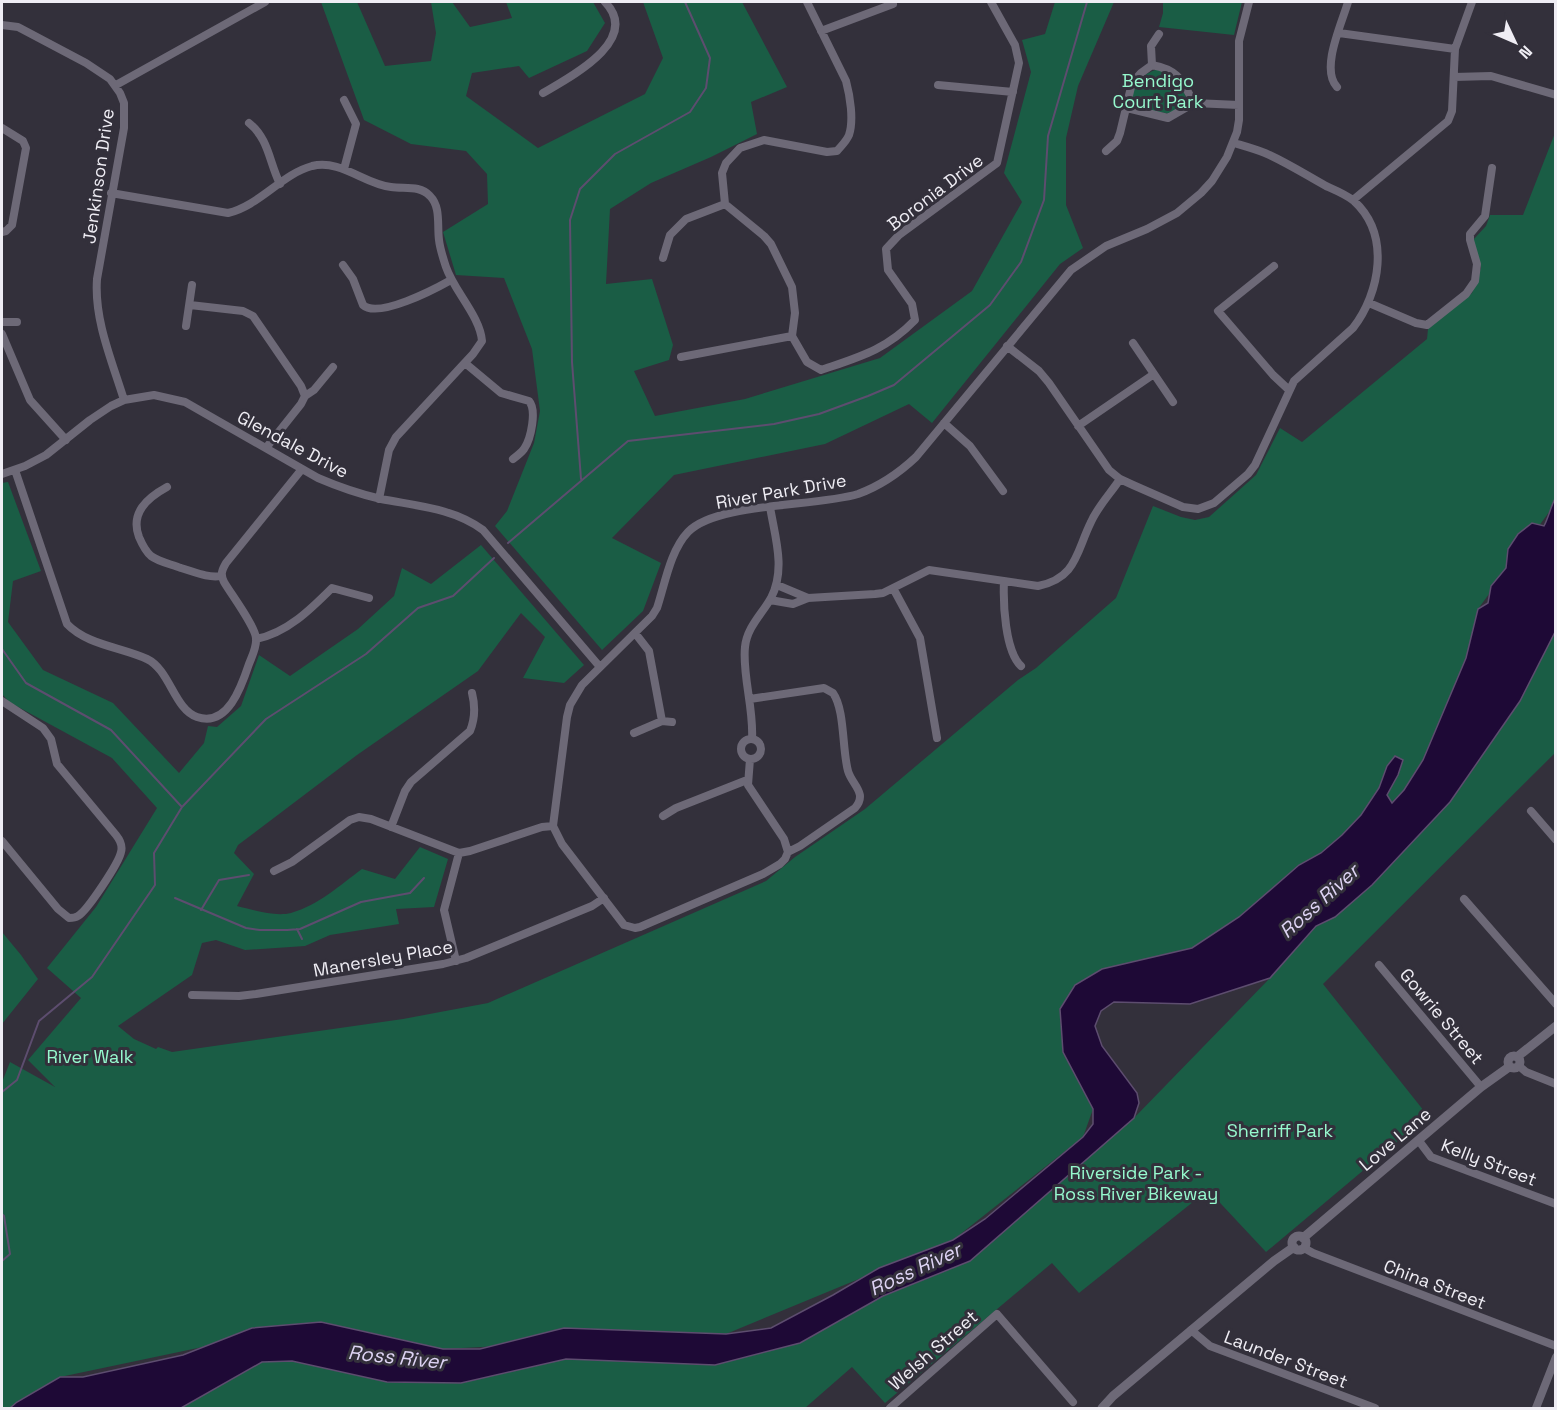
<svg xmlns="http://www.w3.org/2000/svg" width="1557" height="1410" font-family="'Space Grotesk',sans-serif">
	<rect width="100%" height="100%" fill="#33303b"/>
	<path fill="#1a5d45" d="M321,2H357L385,66L431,61L436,33L431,2H452L470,27L512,18L506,2H593L605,23L587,51L529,78L519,66L472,73L466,96L538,148L645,94L663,58L643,2H742L787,87L751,102L757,134L711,157L651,183L610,209L606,284L652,279L673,345L669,360L634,371L655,416L745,399L880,358L972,291L1022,202L1004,173L1031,72L1022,40L1045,34L1055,2H1114L1078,86L1066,138V205L1083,248L1060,264L932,423L909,404L825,444L674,475L612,538L661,563L643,611L602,650L495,526L507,511L534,443L540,411L532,349L504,278L456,275L443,232L488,204L487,174L466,151L411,144L364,120Z
		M1163,2H1242L1234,35L1159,27L1163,13Z
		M1158,69C1174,74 1181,85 1187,100L1185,106L1172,114C1159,112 1141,111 1132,103C1130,85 1142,74 1158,69Z
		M1555,133V504L1478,609L1466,658L1423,760L1404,790L1391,803L1387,795L1398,775L1387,766L1379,788L1361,815L1342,835L1321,853L1299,865L1239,917L1192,948L1075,985L1060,1009L1063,1052L1093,1109L1083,1137L953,1240L726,1334L443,1349L321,1322L60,1377L9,1408H2V1082L10,1062L55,1087L28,1060L81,998L47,968L96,907L157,808L112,758L9,702L2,694V483L8,482L41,571L13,581L8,622L43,670L113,703L179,773L204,743L208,726L217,727L241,706L259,655L290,676L358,629L394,596L402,568L431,584L481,545L584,665L564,683L523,678L545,637L521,613L478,671L357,755L238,845L234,853L254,874L237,906C253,910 275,917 291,913C319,905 340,885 362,869L395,879L420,847L448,859L434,907L396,909L399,924L330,935L305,946L245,950L216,940L202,943L192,975L118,1026L134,1039L156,1049L158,1047L172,1052L403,1019L488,1003L766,881L795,857L865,809L1018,680L1036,668L1116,598L1153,506L1181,517L1195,520L1209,517L1256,475L1280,428L1302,442L1427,339L1428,329L1472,293L1481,268L1473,240L1486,226L1490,215H1523Z
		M1555,632V753L1323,984L1428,1116L1266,1252L1208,1190L1079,1293L1052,1263L885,1403L852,1367L805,1408H181L262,1362L292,1361L387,1382L461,1383L566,1359L715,1365L970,1261L1134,1118L1270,978L1316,926L1335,917L1450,802L1520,701Z
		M2,932L21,955L38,979L2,1024Z"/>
	<path fill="#1e0936" stroke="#5d4d6f" stroke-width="1.5" d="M1555,499V632L1520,701L1450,802L1372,885L1335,917L1316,926L1270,978L1190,1004L1114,1002L1101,1011L1095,1026L1102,1046L1137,1093L1139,1103L1134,1118L970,1261L883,1296L800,1343L715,1365L566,1359L461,1383L387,1382L292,1361L262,1362L181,1408H10L17,1402L60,1377H83L183,1355L252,1328L321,1322L443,1349H480L564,1328L726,1334L771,1328L833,1295L879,1268L953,1240L985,1219L1083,1137L1093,1124V1109L1063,1052L1060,1009L1075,985L1102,969L1192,948L1239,917L1299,865L1321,853L1342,835L1361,815L1379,788L1387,766L1395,756L1403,760L1398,775L1387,795L1392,803L1404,790L1423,760L1466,658L1478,609L1488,603L1491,586L1506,568L1508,549L1518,534L1532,523L1544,526C1548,519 1552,503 1555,499Z"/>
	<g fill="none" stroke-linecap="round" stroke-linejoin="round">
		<path stroke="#5d4d6f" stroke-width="2" d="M581,479L572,362L570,220L580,189L615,154L690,112L706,88L710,58L685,2
			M508,543L628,441L774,424L819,414L868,396L894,385L990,305L1021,262L1044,200L1048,136L1087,2
			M2,649L26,683L111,730L181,806
			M175,898L246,928L260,930H287L300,929L361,902L410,893L424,878
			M201,910L219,880L249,875
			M297,929L302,939
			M2,1092L17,1080L39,1021L92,977L155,885L154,853L182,807L266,719L366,654L418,608L453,596L494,558
			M2,1214L4,1216L10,1254L2,1261"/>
		<path stroke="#6d6977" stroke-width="8" d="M807,2L846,81C850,96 854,120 849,135C846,142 841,146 837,151L827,152L764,140L740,148L726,163L722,173L725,204L764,236L771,244L792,287L795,313L792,336L807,362L821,370C859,357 886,350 915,320L912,304L888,270L886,249L899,235L997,163L1019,63L1015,45L991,2
			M2,25L18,27L86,63L110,79L120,93L124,103V128L97,279C94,320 112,361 124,400
			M821,31L893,4
			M1339,33L1455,49
			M1152,65L1151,46L1159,34
			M1454,77L1491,76L1556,95
			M116,85L265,2
			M938,85L1013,92
			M1337,87C1320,69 1342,23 1348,2
			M543,93C570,77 642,40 605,2
			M1127,108L1168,118L1194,103L1239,105
			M249,123C269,139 269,162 280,184
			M2,128L23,141L26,148L12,225L6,231L2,232
			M1106,151L1117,141L1120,133L1132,83L1141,73L1152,65C1179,70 1182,81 1194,103
			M344,169L356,124L344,100
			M111,193L228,213C259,206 282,174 312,166C341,159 364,184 391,187C405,189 420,185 430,196C441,207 437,225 439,240C440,249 443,258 446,267C454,291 480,316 482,341L473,354L396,437L389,450L379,499
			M1353,200L1448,121L1452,111L1455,49L1472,2
			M663,258L670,235L686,219L725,204
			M343,265L353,279L363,305C378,319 435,289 451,280
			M1274,266L1218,311L1273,375L1288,389
			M1369,303L1416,323L1427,325L1466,294L1475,281L1477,264L1470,240V234L1485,216L1492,168
			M190,305L243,311L253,316L301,386L305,396
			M2,322H17
			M186,326L192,285
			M2,334L30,400L66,440
			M1133,343L1173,402
			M1007,346L1039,371L1049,383L1109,470L1120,479L1133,485L1183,507L1198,509L1214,503L1248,474L1255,465L1294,381L1353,328C1380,293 1391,235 1354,201C1347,195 1335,190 1326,186C1306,175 1286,162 1265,153C1255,149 1244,146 1234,143
			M681,357L792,336
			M465,363L501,393L529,401C537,410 531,439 524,449C521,453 517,456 513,459
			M944,423L970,446L1003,491
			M1078,426L1154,374
			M266,448L301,404L305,396L314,390L333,367
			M15,470L67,624C87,645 121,647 147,659C170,670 174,709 197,717C228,728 242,685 249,664C252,656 257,647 256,638C255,626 231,594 224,582C220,574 222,570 226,563L302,469
			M2,474L25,466L46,455L90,420L111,406L124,400L154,395L185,402L318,478C339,487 359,494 381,499C417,506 453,508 483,530L600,667
			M167,487C147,498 130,513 139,537C142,544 145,551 151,556C159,562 171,564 181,568C195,572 207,578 221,576
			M1004,581C1003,603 1005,651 1021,666
			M777,585L808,598
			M893,588L920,638L937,738
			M770,600L793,604L808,598L875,594L883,593L929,570L1038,586C1077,578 1076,552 1091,522C1098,506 1111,493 1120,479
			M635,633L649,651L662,721
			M256,639C287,633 311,609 332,588L369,598
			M750,699L824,688L833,693C845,710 842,749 848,771C852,785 868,793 855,808L800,846L788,852
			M2,701L43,728L51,739L57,764L116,835C120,840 123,845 121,852C119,863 87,911 78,916C75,918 73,918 69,918L58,909L2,841
			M634,733L662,721L672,722
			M752,739C754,709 742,674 745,647C747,627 762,614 771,598C786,569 775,537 770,507
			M741 749a10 10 0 1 1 20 0a10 10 0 1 1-20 0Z
			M750,759L748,785L784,839L788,852
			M1531,811L1556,840
			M663,816L676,808L747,780
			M391,827L405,791L411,782L470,731C475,719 475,705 472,693
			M788,852L785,859L780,864L763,874L640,927L635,928L624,925L562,844L553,826L567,717L570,705L582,685L652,616L657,608C665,584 670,551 688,532C717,502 816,507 858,494C880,486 899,473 916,457L1071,270L1106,246L1147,229L1177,213L1201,193L1212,181L1227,157L1237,132L1239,120V41L1249,2
			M274,871L292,862L350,820L359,817L371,819L459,853L470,851L542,827L553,826
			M1464,899L1556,1004
			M456,961L444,910L459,853
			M1379,965L1481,1087
			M192,995L239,996L256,994L443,964L466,958L592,906L604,898
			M1519,1066L1526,1072L1556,1084
			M1419,1141L1431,1157L1556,1204
			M1304,1248L1313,1253L1556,1346
			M1191,1330L1210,1346L1375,1408
			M890,1408L997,1314L1073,1402
			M1536,1408L1556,1357"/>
		<path stroke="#6d6977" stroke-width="9" d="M1508 1062a6 6 0 1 1 12 0a6 6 0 1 1-12 0Z
			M1517,1057L1556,1026
			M1292 1243a7 7 0 1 1 14 0a7 7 0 1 1-14 0Z
			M1303,1238L1481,1087L1509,1067
			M1102,1408L1113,1396L1274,1261L1294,1247"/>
	</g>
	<g text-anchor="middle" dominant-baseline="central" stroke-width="6" stroke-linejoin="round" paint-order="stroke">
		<g font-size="18" fill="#96f9ce" stroke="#33303b">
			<text x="1158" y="80">Bendigo<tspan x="1158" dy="21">Court Park</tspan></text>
			<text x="90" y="1056">River Walk</text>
			<text x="1280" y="1130">Sherriff Park</text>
			<text x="1136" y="1172">Riverside Park -<tspan x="1136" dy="21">Ross River Bikeway</tspan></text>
		</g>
		<g font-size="18" fill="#efedf4" stroke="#33303b">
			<text transform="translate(98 176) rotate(-82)">Jenkinson Drive</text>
			<text transform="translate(935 192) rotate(-37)">Boronia Drive</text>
			<text transform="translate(293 444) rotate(28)">Glendale Drive</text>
			<text transform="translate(781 491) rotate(-10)">River Park Drive</text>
			<text transform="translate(383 958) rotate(-10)">Manersley Place</text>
			<text transform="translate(1442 1016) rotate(50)">Gowrie Street</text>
			<text transform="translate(1395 1139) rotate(-40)">Love Lane</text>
			<text transform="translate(1489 1162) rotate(21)">Kelly Street</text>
			<text transform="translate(1435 1284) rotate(21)">China Street</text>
			<text transform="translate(933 1350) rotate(-41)">Welsh Street</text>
			<text transform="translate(1286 1359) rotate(21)">Launder Street</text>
		</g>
		<g font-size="20" font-style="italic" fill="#ded4f4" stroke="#33303b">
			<text transform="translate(1319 901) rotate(-42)">Ross River</text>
			<text transform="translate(915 1269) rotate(-25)">Ross River</text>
			<text transform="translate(397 1357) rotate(6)">Ross River</text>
		</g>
	</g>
	<rect width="1557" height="1410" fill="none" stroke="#efedf4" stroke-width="6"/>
	<g transform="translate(1515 42) rotate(134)" stroke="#33303b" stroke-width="4.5" paint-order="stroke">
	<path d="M0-4.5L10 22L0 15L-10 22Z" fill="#efedf4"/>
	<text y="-9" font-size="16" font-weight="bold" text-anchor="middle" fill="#efedf4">N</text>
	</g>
</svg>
